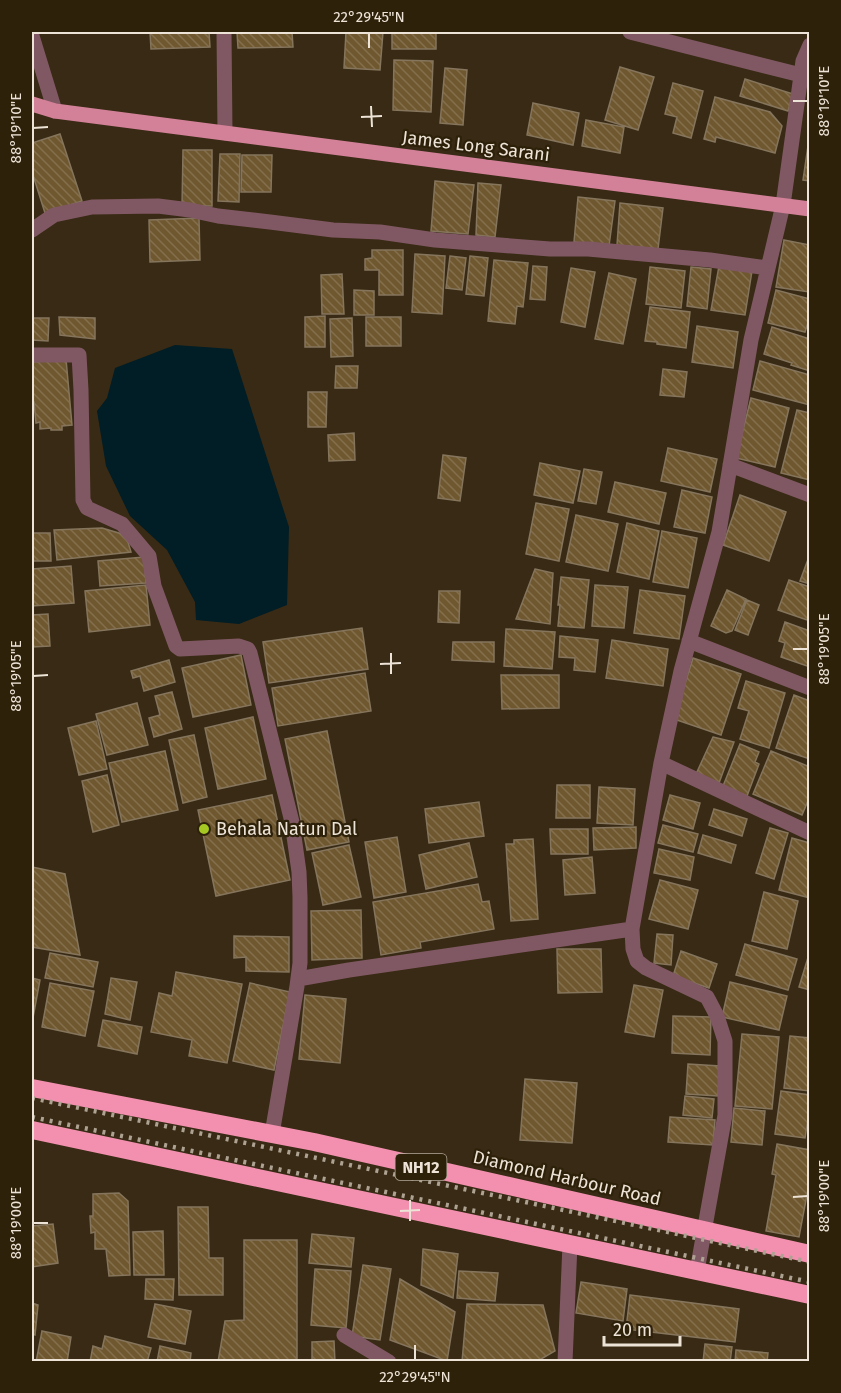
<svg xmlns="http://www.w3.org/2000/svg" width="841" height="1393" font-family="'Fira Sans',sans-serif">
	<defs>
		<pattern id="building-back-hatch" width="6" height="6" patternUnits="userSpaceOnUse" patternTransform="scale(1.5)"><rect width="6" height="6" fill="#6f5730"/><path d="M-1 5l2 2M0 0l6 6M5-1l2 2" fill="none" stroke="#846f4d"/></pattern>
	</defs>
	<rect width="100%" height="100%" fill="#382a14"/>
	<path fill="#011d26" d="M175,345L232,349L289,527L287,605L239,624L196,620L195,602L167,550L130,516L106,466L97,411L107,398L115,368Z"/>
	<path fill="url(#building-back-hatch)" stroke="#85755d" stroke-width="1.5" d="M150,32H209L210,47L151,49Z
		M237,32H292L293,47L238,48Z
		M346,32H383L380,70L344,68Z
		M392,32H436V49H392Z
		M394,60L433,61L431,112L393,110Z
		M620,67L654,77L638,130L605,120Z
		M445,68L467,70L463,125L440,123Z
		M745,79L793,94L788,111L740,96Z
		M673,83L703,91L691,138L673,133L677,117L665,114Z
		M715,97L770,112L782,126L775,153L716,137L715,142L704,139Z
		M533,103L579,113L573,145L527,135Z
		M586,120L624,127L620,153L582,146Z
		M810,132V181L803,180Z
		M60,134L82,201L45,213L32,172V143Z
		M183,150H212V206H182Z
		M220,154H240L239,202L218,201Z
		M242,155H272L271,192H241Z
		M435,181L474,185L468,234L431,231Z
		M478,183L501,185L495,237L476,235Z
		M578,197L615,201L609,246L574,242Z
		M620,203L663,208L658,249L617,245Z
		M199,218L200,260L150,262L149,220Z
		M784,240L810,245L809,292L776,287Z
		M372,250H403V295H379V270H365V259L372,258Z
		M415,254L445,256L442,314L412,312Z
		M450,256L466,258L462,290L446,288Z
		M470,256L488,258L484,296L466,294Z
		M494,260L528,263L523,307L517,306L515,324L488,321Z
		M533,266L547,267L545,300L530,299Z
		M719,266L752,271L745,315L711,310Z
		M650,267L685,271L681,308L646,304Z
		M691,267L711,269L707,309L687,306Z
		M571,268L595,272L585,327L561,322Z
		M609,273L636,279L623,344L595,339Z
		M342,274L344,314H322L321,275Z
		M354,290L374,291V315H354Z
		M776,290L810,299V316L805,332L768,323Z
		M650,307L690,312L686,348L657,344V342L645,341Z
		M325,316V347H305V317Z
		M59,317L95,318V339L60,335Z
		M366,317H401V346H366Z
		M32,318H49L48,341L32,340Z
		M352,318L353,356L331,357L330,319Z
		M697,326L738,332L733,368L692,362Z
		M772,327L810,339V371L791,365L792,363L764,354Z
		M66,359L72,425L62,426V430H51V428L40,429V422L36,423L34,402H32V362Z
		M760,361L810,375V405L753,390Z
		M336,366H358L357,388H335Z
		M663,369L687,372L684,397L660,395Z
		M308,392H327L326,427H308Z
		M751,398L789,408L775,467L736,458Z
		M797,410L810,413V480L781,473Z
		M354,433L355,460L329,461L328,435Z
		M668,448L717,459L710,492L661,481Z
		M443,455L466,458L460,501L438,498Z
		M540,463L580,471L573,503L534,495Z
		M584,469L602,472L596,504L578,501Z
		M615,482L666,493L659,524L608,512Z
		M682,490L712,497L705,533L674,527Z
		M740,495L786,512L769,561L723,545Z
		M536,503L569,509L559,561L526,554Z
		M576,515L618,524L608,571L566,562Z
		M627,523L659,531L649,579L617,572Z
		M102,528L122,534L128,542L131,552L57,560L54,530Z
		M662,531L697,538L688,588L653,582Z
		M32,533H50L51,561H32Z
		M810,554V584L800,581Z
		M144,557L146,583L100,586L98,561Z
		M71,566L74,603L32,606V569Z
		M535,569L553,573L550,624L516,619Z
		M561,577L589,580L584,628L558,626L560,605H558Z
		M789,580L810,587V621L778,610Z
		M146,585L150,625L89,632L85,591Z
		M595,585L628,587L624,628L592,626Z
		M640,590L685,596L679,639L634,633Z
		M727,590L746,599L732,631L726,633L711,626Z
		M439,591H460L459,623L438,622Z
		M747,600L759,605L748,635L735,630Z
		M48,614L50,646L32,647V615Z
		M785,622L810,631V667L781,657L785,643L779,641Z
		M362,628L368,669L269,683L263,642Z
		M506,629L555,632L552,669L504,666Z
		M560,636L598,640L595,672L574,670L575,658L559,657Z
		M612,640L668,649L663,686L606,678Z
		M453,642H494V662L452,660Z
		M241,655L251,705L193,717L182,668Z
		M693,658L741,674L721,735L674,719Z
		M169,660L175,682L144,691L140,676L133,678L131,671Z
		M365,673L371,711L278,726L272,688Z
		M501,675H559V708L502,709Z
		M746,681L785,693L769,748L740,739L749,711L738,708Z
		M172,692L182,729L154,737L149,718L160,715L155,696Z
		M794,695L810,701V759L776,748Z
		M137,703L148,745L107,755L96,714Z
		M253,717L266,779L218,789L205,728Z
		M96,721L107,769L79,775L68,728Z
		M327,731L349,842L307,850L285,739Z
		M194,735L207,797L183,803L169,740Z
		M713,737L734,742L719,783L696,774Z
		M740,744L759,752L755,762L759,764L747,796L723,786Z
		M165,751L178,810L122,822L109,763Z
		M771,751L810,767V796L802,815L753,794Z
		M107,775L119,825L93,832L82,781Z
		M557,785H590V818H556Z
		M599,787L635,789L633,825L597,823Z
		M272,795L290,880L216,896L198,810Z
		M670,795L700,803L693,829L663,820Z
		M479,802L484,836L429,843L425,809Z
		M714,809L747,819L742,836L709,825Z
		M663,825L698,834L693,852L658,843Z
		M636,827V848L594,850L593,828Z
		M770,828L788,833L774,879L756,873Z
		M550,829H588V854H551Z
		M703,835L736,845L731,863L698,853Z
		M397,837L406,892L374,898L365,842Z
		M792,838L810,843V898L779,890Z
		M533,839L538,919L511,921L506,844H514V840Z
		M469,843L477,877L426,889L419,855Z
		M349,845L361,897L323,905L312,853Z
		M659,849L694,857L690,880L654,873Z
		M592,857L595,893L565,895L563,860Z
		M32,867L65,874L80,955L32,947Z
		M660,880L698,890L688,929L649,919Z
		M478,884L482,902L489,901L494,929L420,942L421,948L381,955L373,902Z
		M764,892L798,901L787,949L752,941Z
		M361,910L362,958L312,960L311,911Z
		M657,934L673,935L671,965L654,963Z
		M234,936L289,937V972L246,971V957L234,958Z
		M745,944L797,959L788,990L736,975Z
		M557,949H601L602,992L558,993Z
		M681,951L717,964L709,988L673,976Z
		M810,951V990L799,987Z
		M50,953L98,962L93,987L45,978Z
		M176,972L242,984L227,1063L189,1056L192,1040L151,1032L159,993L172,996Z
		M32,978L40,980L32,1023Z
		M111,978L137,982L130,1020L105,1014Z
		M730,982L787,996L779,1030L722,1017Z
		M50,983L94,991L85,1036L42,1027Z
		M250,983L290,992L274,1070L233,1061Z
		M634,985L663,990L654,1037L625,1032Z
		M305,995L346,999L340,1063L299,1059Z
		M673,1016L711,1017L710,1055L672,1053Z
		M103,1020L142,1027L137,1054L98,1046Z
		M742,1034L779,1037L772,1109L735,1106Z
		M790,1036L810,1038V1091L784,1088Z
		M688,1064L720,1066L718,1096L686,1094Z
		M525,1079L577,1083L572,1143L520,1140Z
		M781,1091L810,1095V1106L805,1138L775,1134Z
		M685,1096L714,1099L712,1118L683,1115Z
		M734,1108L765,1111L762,1145L731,1142Z
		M670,1117L715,1120L713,1145L668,1142Z
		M777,1144L810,1150V1179L799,1237L766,1231L776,1175L772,1174Z
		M119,1193L128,1201L130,1275L109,1276L106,1249H95V1232L91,1233L90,1216H93V1194Z
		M178,1207H208L209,1258H223V1295H179Z
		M53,1224L58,1263L32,1267V1226Z
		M163,1231L164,1275H134L133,1232Z
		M312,1234L354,1238L351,1267L309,1263Z
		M244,1240H297V1362H218L225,1321L244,1320Z
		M423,1249L458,1254L453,1298L421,1285Z
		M363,1265L391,1269L380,1340L352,1336Z
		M315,1269L351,1271L346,1328L311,1325Z
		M459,1271L498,1273L495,1301L457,1298Z
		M146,1279H174L173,1300L145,1299Z
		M400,1279L455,1312L447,1361L390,1340Z
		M581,1282L627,1289L623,1321L576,1313Z
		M630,1295L739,1309L735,1342L626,1329Z
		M32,1303L38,1305L35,1335L32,1334Z
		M155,1304L191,1311L185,1344L148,1337Z
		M467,1304L543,1305L555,1351L536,1362H462Z
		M42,1331L71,1337L67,1362H36Z
		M105,1336L151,1348L147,1362H90L93,1346L102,1349Z
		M334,1341L335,1362H312V1342Z
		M705,1344L732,1347L730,1362H703Z
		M160,1346L191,1353L190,1362H157Z
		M736,1350L768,1353L767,1362H735Z"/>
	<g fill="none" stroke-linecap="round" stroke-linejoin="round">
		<path stroke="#805864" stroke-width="15" d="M224,32L225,133
			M630,32L801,75
			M32,36L55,111
			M32,230L54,215L92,207L158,206L190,210L218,216L270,222L333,230L380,232L435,240L550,249H588L710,260L768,268
			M32,355H79L81,390L83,500L87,508L122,524L149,556L154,586L176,646L180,649L239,646L248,649L250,653L292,822L299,872L300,897V963L297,986L272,1134
			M730,465L810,495
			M689,641L810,688
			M661,763L810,833
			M298,979L349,970L632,929
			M697,1271L725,1115V1041L717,1016L707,997L646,968L637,961L633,949L632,929L661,763L681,671L719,532L751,340L783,205L803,61L810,45
			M344,1335L389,1362
			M565,1362L570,1244"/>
		<path stroke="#d38099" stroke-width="15" d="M32,104L55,111L810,209"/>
		<path stroke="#f390af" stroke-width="18" d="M32,1088L314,1142L810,1254
			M32,1130L810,1295"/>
		<path stroke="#aea393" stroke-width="4.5" stroke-dasharray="3 6" stroke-linecap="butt" d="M32,1098L810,1262
			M32,1117L810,1282"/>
	</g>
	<path fill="none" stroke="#ede4d7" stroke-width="2" d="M369,33V48M793,101H808M371,106L372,127M361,117L382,116M33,128L48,127M793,649H808M391,653V674M380,664L401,663M33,676L48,675M793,1197L808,1196M410,1200V1221M400,1211L420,1210M33,1223H48M415,1345V1360"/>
	<circle fill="#a5c822" stroke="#2e210a" stroke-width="2" cx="204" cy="829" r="6"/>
	<g text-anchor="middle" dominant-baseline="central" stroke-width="4.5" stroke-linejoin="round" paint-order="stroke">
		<rect fill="#2e210a" stroke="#b4aa9a" stroke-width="1.5" x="395.5" y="1154" width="51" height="26" rx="4.5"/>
		<g font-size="16" font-weight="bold" fill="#ede4d7">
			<text x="421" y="1167">NH12</text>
		</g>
		<g font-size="18" fill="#ede4d7" stroke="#2e210a">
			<text transform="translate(476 146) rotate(7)">James Long Sarani</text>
			<text transform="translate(567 1178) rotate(13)">Diamond Harbour Road</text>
		</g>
		<g font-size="18" fill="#ede4d7" stroke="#2e210a" text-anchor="start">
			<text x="216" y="829">Behala Natun Dal</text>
		</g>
	</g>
	<rect width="841" height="1393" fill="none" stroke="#2e210a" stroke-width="66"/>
	<path d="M604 1336v9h76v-9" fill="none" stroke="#ede4d7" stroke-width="3"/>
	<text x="613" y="1336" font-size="18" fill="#ede4d7" stroke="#2e210a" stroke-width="4.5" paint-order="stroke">20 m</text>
	<rect x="33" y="33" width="775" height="1327" fill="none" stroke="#ede4d7" stroke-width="2"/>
	<g font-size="15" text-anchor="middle" fill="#ede4d7">
		<text x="369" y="22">22°29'45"N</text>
		<text transform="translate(824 101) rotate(-90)" y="5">88°19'10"E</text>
		<text transform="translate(16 128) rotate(-90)" y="5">88°19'10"E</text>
		<text transform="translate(824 649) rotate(-90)" y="5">88°19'05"E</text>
		<text transform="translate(16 676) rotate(-90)" y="5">88°19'05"E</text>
		<text transform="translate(824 1196) rotate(-90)" y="5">88°19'00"E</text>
		<text transform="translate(16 1223) rotate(-90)" y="5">88°19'00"E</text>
		<text x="415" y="1382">22°29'45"N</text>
	</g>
</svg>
